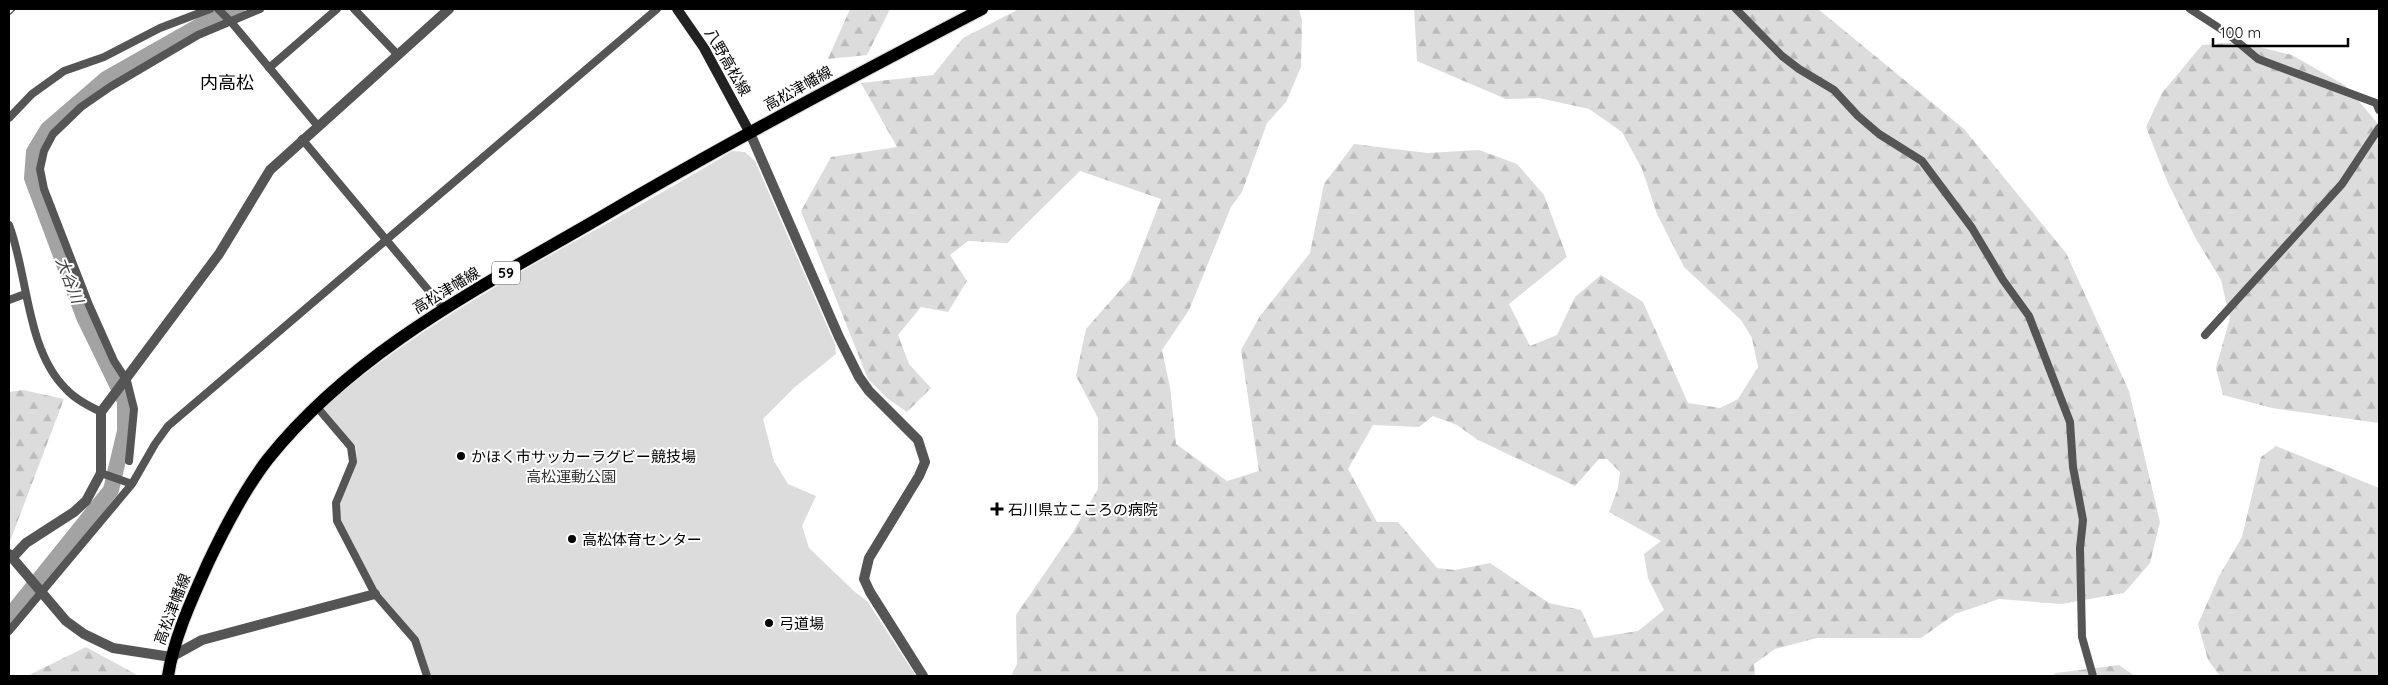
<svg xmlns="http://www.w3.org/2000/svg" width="2388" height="685" font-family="Quicksand,'Noto Sans JP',sans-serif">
	<defs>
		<pattern id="forest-firs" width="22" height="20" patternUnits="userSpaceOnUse" patternTransform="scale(1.25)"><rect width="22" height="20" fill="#dcdcdc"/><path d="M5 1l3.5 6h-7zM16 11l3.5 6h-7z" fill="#bbb"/></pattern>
	</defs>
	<rect width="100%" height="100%" fill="#fff"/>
	<path fill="url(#forest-firs)" fill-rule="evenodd" d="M850,9H890L867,55L828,59Z
		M1019,9H1299L1302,20L1301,67L1286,102L1267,123L1242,192L1231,207L1189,310L1162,350L1170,387L1176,444L1227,481L1259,471L1241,350L1260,316L1310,253L1324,184L1354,144L1427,153L1479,150L1517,164L1544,195L1567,257L1509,304L1530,346L1557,335L1575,297L1601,275L1643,302L1688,403L1720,408L1738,399L1758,367L1752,338L1741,320L1684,267L1657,214L1642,169L1622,132L1589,109L1539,98L1506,99L1417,61L1414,9H1818L1964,129L2066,253L2129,391L2160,522L2150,563L2124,593L2061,604L1999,599L1955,614L1921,638H1817L1775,649L1754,664L1755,676H1011L1017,664L1016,615L1073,532L1098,489V418L1076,376L1086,329L1130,279L1161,199L1080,171L1007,243L968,241L950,255L967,281L948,312L921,307L898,335L909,364L931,388L907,412L887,398L868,379L801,211L831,157L897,147L861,83L933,75L963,38ZM1433,416L1457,425L1478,440L1575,486L1599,459H1607L1620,472L1618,488L1609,512L1661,541L1644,554L1648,578L1664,610L1638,631L1594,638L1581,610L1549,603L1490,563L1455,570L1437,568L1398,522H1377L1348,469L1373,425L1419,427Z
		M2238,42L2292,55L2346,86L2379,125V423L2272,408L2223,395L2216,368L2230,318L2221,280L2196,239L2168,183L2146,127L2162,93L2202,45Z
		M23,390L64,399L9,544V392Z
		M2276,446L2379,488V676H2220L2208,660L2198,624L2219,576L2242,537L2261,457Z
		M86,647L139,676H27Z
		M2119,665L2135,676H2051L2056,673Z"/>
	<path fill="#dcdcdc" d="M732,151L745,152L755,161L835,344L836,354L795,387L763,419L774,461L788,484L816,496L802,526L809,548L855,592L867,601L916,676H431L418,639L382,599L339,519C338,489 359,477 356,447L322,409C443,302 595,236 732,151Z"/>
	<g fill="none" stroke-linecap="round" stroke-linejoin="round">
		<path stroke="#a3a3a3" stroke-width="16" d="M9,617L111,490L125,431V401L84,317L32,178L34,152L48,129L106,79L203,24L237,9"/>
		<g stroke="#dbdbdb" stroke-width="14">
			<path id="primary" d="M168,676C174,637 192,599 208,563C225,527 244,490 268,459C356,349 483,286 603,216C727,143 854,76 982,9"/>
		</g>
		<path stroke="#555" stroke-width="8" d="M218,9L232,23L317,125
			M354,9L397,54
			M1736,9L1782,56L1799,69L1834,90L1858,116L1879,134L1922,161L1972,228L2003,280L2029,316L2070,422L2073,467L2083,520L2080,548L2082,637L2093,676
			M2190,9L2227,33L2258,59L2376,103L2379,110
			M269,68L337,9
			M9,118L32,94L64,71L104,57L160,28L210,9
			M302,139L444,309
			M9,225C28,274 26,350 66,389C75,399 89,406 101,412
			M9,300L25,294
			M2205,335L2342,184L2379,128
			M316,406L351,447L353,462L336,503L337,521L375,594L415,640L427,676
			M129,461L134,409L127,381L114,361L89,305L44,189L40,169L44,151L53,134L81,107L110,87L198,35L260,9
			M101,473L132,484L155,444L168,426L657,9
			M9,631L132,484"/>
		<path stroke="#555" stroke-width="10" d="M750,133L839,337L859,377L869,391L918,440L925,462L919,476L869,558L864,579L870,592L923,676
			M9,554L66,621L84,634L113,648L171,657L202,640L375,594
			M12,558L26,543L74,512L86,501L101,473V412L219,254L270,170L449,9"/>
		<path stroke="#222" stroke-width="10" d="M677,9L704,48L750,133"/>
		<use href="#primary" stroke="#000" stroke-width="12"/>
		<g stroke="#000" stroke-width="4.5">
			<path id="rail" d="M9,13L13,9"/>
		</g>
		<use href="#rail" stroke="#fff" stroke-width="2.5" stroke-dasharray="8" stroke-linecap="butt"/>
	</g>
	<g fill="#000" stroke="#fff" stroke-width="2">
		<circle cx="461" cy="456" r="5"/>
		<path d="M994.5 501.5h5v5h5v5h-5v5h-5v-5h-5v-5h5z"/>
		<circle cx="572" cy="539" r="5"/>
		<circle cx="769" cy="623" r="5"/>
	</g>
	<g text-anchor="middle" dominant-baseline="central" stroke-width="4" stroke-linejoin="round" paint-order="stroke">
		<rect fill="#fff" stroke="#4c4c4c" stroke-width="1" x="492" y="261.5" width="28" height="23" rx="4"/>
		<g font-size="14" font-weight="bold" fill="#000">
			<text x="506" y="273">59</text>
		</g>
		<g font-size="15" fill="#000" stroke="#fff">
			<text transform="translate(728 62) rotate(60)">八野高松線</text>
			<text transform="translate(798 88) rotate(-29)">高松津幡線</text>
			<text transform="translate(446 290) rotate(-31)">高松津幡線</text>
			<text transform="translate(172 609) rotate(-69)">高松津幡線</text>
		</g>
		<g font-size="15" fill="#000" stroke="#fff" text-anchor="start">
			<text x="471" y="456">かほく市サッカーラグビー競技場</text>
			<text x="1008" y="509">石川県立こころの病院</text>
			<text x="582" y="539">高松体育センター</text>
			<text x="779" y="623">弓道場</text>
		</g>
		<g font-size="15" fill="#333" stroke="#fff">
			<text x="571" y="476">高松運動公園</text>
		</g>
		<g font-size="16" font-style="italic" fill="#444" stroke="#fff">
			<text transform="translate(70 280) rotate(69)">大谷川</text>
		</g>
		<g font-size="18" fill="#000" stroke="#fff">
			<text x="227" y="82">内高松</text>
		</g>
	</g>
	<rect width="2388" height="685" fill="none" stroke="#000000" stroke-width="20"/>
	<path d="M2213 38v8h135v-8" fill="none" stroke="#000000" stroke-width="2.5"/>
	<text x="2220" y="38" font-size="15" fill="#000000" stroke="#ffffff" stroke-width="4" paint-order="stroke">100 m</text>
</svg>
